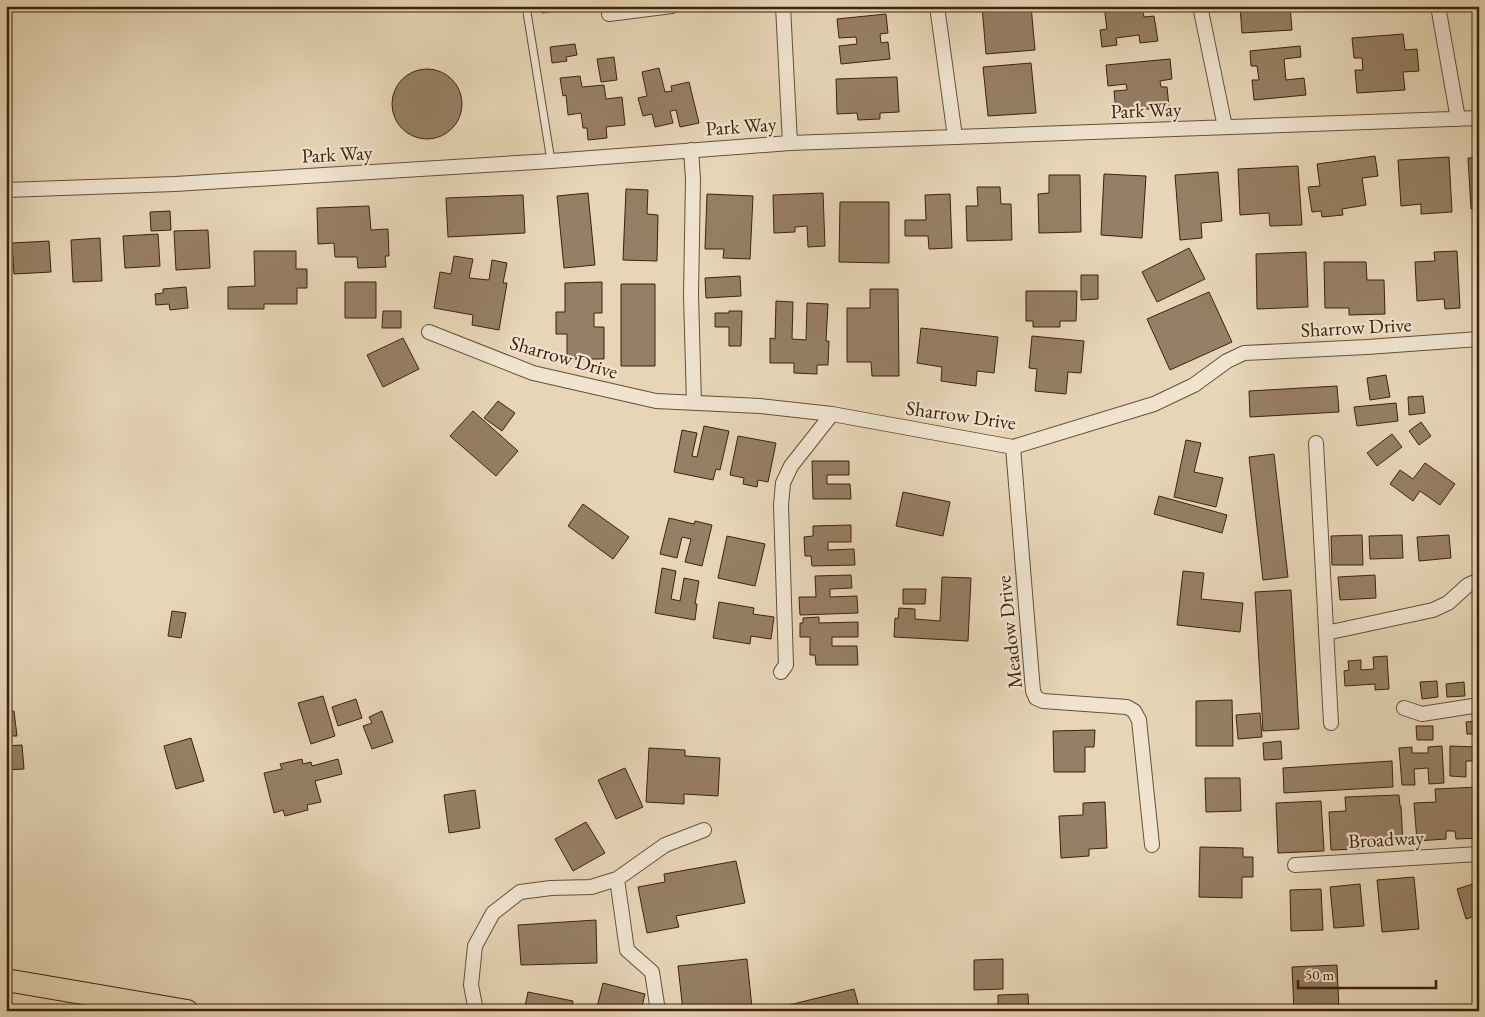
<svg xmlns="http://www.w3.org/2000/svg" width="1485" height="1017" font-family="'EB Garamond',serif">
	<rect width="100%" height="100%" fill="#e6d6b7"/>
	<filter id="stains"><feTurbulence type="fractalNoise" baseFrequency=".004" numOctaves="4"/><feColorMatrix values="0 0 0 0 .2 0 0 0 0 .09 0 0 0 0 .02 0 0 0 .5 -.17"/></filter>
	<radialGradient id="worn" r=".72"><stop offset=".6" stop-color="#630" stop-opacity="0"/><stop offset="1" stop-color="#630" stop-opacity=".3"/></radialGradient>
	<path fill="#967f64" stroke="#3f210b" d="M541,6H591L542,13Z
		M824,6H852V7L824,9Z
		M982,6H1031L1035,50L986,54Z
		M1104,6H1153L1142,8L1144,17L1154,16L1158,41L1140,43L1139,35L1116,38L1117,45L1102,47L1100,30L1107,29Z
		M1240,6H1290L1292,30L1242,33Z
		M886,14L888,33L880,34L881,43L888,42L890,59L841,64L839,46L857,44L856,37L839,38L837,19Z
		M1403,34L1405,50L1417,49L1419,71L1403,72L1405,90L1357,93L1355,70H1363L1362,58H1354L1352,38Z
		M575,44L577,55L566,57L567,61L552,63L550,47Z
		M1300,46L1301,57L1284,59L1286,80L1304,78L1306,95L1254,100L1252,80H1259L1257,66H1251L1250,51Z
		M614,57L617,80L601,82L597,59Z
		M1170,59L1172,79L1160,81L1161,87H1167L1169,107L1116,112L1114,91L1127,90L1126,84L1108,86L1106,65Z
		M1031,63L1036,113L988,116L983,67Z
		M659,68L665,92L672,91L671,86L689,82L699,123L680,127L676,110L670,111L673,123L655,127L652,114L643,116L638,98L647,96L642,72Z
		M392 104a35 35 0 1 1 70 0a35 35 0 1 1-70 0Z
		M580,76L582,87L604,85L606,99L622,97L625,125L606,127L607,138L588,140L587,128H583L581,113L568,115L566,95L563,96L560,78Z
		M897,77L899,112L880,113V119L858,120L857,113L837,114L836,79Z
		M1375,156L1378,176L1362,178L1366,205L1342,209L1343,215L1322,217L1321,211L1312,212L1308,187L1320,186L1317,164Z
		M1449,157L1452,212L1421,214V204L1401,206L1398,160Z
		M1468,158H1479V209H1471Z
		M1298,166L1302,225L1270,226L1269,213L1240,215L1238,169Z
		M1218,172L1222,221L1201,223L1202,238L1180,240L1175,175Z
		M1104,174L1146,176L1142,238L1101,235Z
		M1049,175H1080L1081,232L1039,233L1038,194L1049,193Z
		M977,187H1000L1001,204H1011L1012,240L967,241L966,206H978Z
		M626,189L648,190L647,214L658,215L657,261L623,260Z
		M588,193L595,265L564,268L557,196Z
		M823,193L825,246L808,247L807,226L795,227V232L774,233L773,195Z
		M707,194L753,196L750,259L723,258L724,249H705Z
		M950,194L952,248L929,249L928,236H905V220H926L925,195Z
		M523,195L525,233L448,237L446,198Z
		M840,202H889V263L839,262Z
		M369,206L371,230L388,229L389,256H385L386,267L358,268L357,257H335L334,243L318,244L317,208Z
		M170,211L171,230L151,231L150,212Z
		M208,230L210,268L176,270L174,231Z
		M158,234L160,266L125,268L123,236Z
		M100,238L102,281L73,282L71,240Z
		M49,241L51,272L14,274L12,243Z
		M1189,248L1205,279L1157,302L1142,272Z
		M254,251H296V269H307V288H297V304H264V309H228V287L255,286Z
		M1457,251L1460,308L1445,309L1444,299L1417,301L1415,262L1435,261L1434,252Z
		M1306,252L1308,307L1257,309L1256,254Z
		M454,256L473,259L469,278L489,280L492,260L507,263L503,283H507L499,330L472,325L473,315L434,308L440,272L451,274Z
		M1324,262H1366L1367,280H1384L1385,314L1349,315V308H1325Z
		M1081,275H1098V299L1081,300Z
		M740,276L741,296L706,298L705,278Z
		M345,282H376V318H345Z
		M602,282V313H594V327H604V359H567V334H556V312H565V283Z
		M621,284H655V366H621Z
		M186,287L188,308L170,310L169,304L156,305L155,294L163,293V289Z
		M870,289H898L899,376H872L871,362H847V308H870Z
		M1026,291H1077L1076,321H1060V327H1033V321H1026Z
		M1209,292L1232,342L1170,370L1147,319Z
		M776,301L793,302L792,339L806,340L807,303L828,304L826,341H829L828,365H817V374L794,373V363H770V338L775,339Z
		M383,311H401V328H382Z
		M729,311H742L741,346H729V327H715V313H729Z
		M921,328L998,337L994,373L977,371L976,386L941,381L942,367L917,363Z
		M1032,336L1084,341L1081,373L1068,372L1066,394L1035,391L1037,369L1029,368Z
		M403,338L419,369L383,387L367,355Z
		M1386,375L1390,397L1370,400L1367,378Z
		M1337,386L1339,412L1250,417L1249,391Z
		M1423,396L1425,413L1409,415L1408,397Z
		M498,401L515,413L502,431L484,418Z
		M1396,403L1398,421L1357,426L1354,407Z
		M473,411L518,451L496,476L450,436Z
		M1421,422L1431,436L1419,445L1409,431Z
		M704,426L729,431L720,470L716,469L713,480L674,472L682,430L697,433L692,456L697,457Z
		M1392,434L1402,447L1377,466L1367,453Z
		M738,436L776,443L768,482L758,480L757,487L743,484L744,478L730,475Z
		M1186,440L1201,443L1194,472L1223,478L1216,507L1174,497Z
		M1274,454L1288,577L1263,580L1249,457Z
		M812,461H849V475H827V484H850L851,499H813Z
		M1425,463L1455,484L1440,505L1420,491L1413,501L1390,484L1400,470L1413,479Z
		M903,492L950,502L943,536L896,526Z
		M1159,496L1227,515L1222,533L1154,514Z
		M583,504L629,537L613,559L568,526Z
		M669,518L694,524L695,521L712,525L702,566L685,562L691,539L682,537L677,558L660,554Z
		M851,525V542H828V550L854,549L855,565L812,566L811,556H805L804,537L813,536V526Z
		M1362,535L1363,565H1332L1331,536Z
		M1402,535L1403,558L1370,559L1369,536Z
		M1449,535L1451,558L1419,561L1417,537Z
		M727,536L765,544L755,586L718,578Z
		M662,568L676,571L671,599L680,601L684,578L699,581L695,604H697L695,620L655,613Z
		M1183,571L1204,573L1201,599L1243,603L1240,632L1177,625Z
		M851,575L852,588L830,589V597L857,596L858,613L800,615L799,597H816L815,576Z
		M1375,575L1376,598L1340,600L1338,577Z
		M942,577L971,578L968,641L894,637L895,618L898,619L899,608L915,609V619L940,621Z
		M903,589H926L925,604H903Z
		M1291,590L1299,729L1263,731L1255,592Z
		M719,602L754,608L753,614L774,617L771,639L751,636L750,644L713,638Z
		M172,611L186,613L181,638L168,636Z
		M819,617V623L858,622V637H832V646H857L858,665H816L815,655H810V637H800V623H803V618Z
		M1387,656L1389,689L1375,690V684L1345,686L1344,671L1349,670L1348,661L1361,660V670L1374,669L1373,657Z
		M1437,681L1438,697L1422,699L1420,682Z
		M1464,682L1465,696L1447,697L1446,684Z
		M323,696L335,736L311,744L298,703Z
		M356,699L362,718L338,726L332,707Z
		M1232,700L1233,746H1196V701Z
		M14,711L17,736H6V712Z
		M382,711L393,742L372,749L363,726L372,723L369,717Z
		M1260,713L1262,737L1238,739L1236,715Z
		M1479,721V734H1467L1466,722Z
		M1416,726H1433V740H1417Z
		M1095,730L1094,747H1085V772H1054L1053,731Z
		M191,738L204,781L176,789L164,746Z
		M1281,741L1282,759L1264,760L1263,743Z
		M22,745L24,769L6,770V746Z
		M1442,746L1444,783L1429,784L1428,768L1414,769L1415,785H1402L1399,748L1412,747V753H1428V747Z
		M1450,746L1479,747V761H1466V777L1450,776Z
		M649,748L685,750V756L720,758L718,796L684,794V804L646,802Z
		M302,759L303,764L311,762L312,766L338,759L342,774L315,781L321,802L307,805L308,810L285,816L283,810L274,813L264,773L282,769L280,764Z
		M1392,761L1393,787L1284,793L1283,768Z
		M625,768L643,807L616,819L598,780Z
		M1205,778H1240L1241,811L1206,812Z
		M1479,787V838L1456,839L1455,831H1446V839L1417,841L1414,803L1436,802L1435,789Z
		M475,790L480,828L449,833L444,795Z
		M1399,795L1400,806H1401L1403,845L1372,846V838H1360V849L1331,850L1329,812L1346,811L1345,797Z
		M1321,801L1324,851L1278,853L1276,803Z
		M1105,802L1107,848L1089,849V856L1061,858L1059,816L1083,815V803Z
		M586,822L605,853L573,871L555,839Z
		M1200,847L1243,848V857H1253V877H1242V898L1199,897Z
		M736,861L745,903L676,916L679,927L647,933L638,887L665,882L664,874Z
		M1414,877L1419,929L1382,932L1377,880Z
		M1479,882V915L1466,919L1457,889Z
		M1360,884L1364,926L1334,928L1330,887Z
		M1321,889L1323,930L1291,931L1290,890Z
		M596,920L597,963L521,965L518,925Z
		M747,959L752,1008L721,1011H683L678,966Z
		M1003,959V989L974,990V960Z
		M1337,965L1339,1010L1294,1011L1292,967Z
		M603,983L645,994L641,1011H596Z
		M854,989L860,1011H790L789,1005Z
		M528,992L573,1001L571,1011H524Z
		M1028,994L1029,1011H982V1006L998,1005V995Z"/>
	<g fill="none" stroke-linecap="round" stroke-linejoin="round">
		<g stroke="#694e36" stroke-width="9">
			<path id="service" d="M526,6L551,161"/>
		</g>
		<g stroke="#694e36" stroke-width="16">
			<path id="minor" d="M783,6L790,143
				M937,6L955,137
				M1200,6L1225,127
				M1438,6L1458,119
				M609,14L672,6
				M691,150L693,179L691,295L694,403
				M6,190L175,184L551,161L790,143L1479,118
				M429,332L533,373L656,401L760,406L832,414L1013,447L1154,404L1194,385L1227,361L1244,353L1367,347L1479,339
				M1316,443L1331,723
				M1013,447L1033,691L1036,698L1043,701L1127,707L1134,711L1139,720L1152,845
				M1326,633L1433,610L1448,603L1468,585L1479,580
				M781,672L786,665L781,505L783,483L791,466L832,414
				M1404,708L1422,714L1479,705
				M1295,865L1479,854
				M617,879L627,950L652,972L658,1011
				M476,1011L471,985L475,946L493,913L520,892L551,888L591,887L617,879L665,845L704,830"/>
		</g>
		<g stroke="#3f210b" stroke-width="24">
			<path id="primary" d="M6,980L187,1011"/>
		</g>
		<use href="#service" stroke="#efe4d0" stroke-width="7"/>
		<use href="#minor" stroke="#efe4d0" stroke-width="14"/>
		<use href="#primary" stroke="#e6d6b7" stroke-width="22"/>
	</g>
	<g text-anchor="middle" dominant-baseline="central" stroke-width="4.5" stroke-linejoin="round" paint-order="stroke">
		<g font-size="20" fill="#3f210b" stroke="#efe4d0">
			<text transform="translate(1146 110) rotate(-2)">Park Way</text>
			<text transform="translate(741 126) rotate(-4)">Park Way</text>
			<text transform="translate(337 154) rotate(-3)">Park Way</text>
			<text transform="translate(1356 327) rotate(-3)">Sharrow Drive</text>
			<text transform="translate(564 357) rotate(16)">Sharrow Drive</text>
			<text transform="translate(961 415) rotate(8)">Sharrow Drive</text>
			<text transform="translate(1009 632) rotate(-96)">Meadow Drive</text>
			<text transform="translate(1386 839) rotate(-3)">Broadway</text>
		</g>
	</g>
	<rect width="1485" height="1017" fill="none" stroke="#e6d6b7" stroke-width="25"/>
	<rect x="8" y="8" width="1470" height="1002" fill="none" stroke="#3f210b" stroke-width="2.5"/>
	<rect x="12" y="12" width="1460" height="992" fill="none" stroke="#3f210b"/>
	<path d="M1298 980v8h138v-8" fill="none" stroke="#3f210b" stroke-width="2.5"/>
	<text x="1305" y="980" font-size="15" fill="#3f210b" stroke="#efe4d0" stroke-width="4" paint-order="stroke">50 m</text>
	<rect width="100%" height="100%" filter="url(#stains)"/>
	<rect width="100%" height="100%" fill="url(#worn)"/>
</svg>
